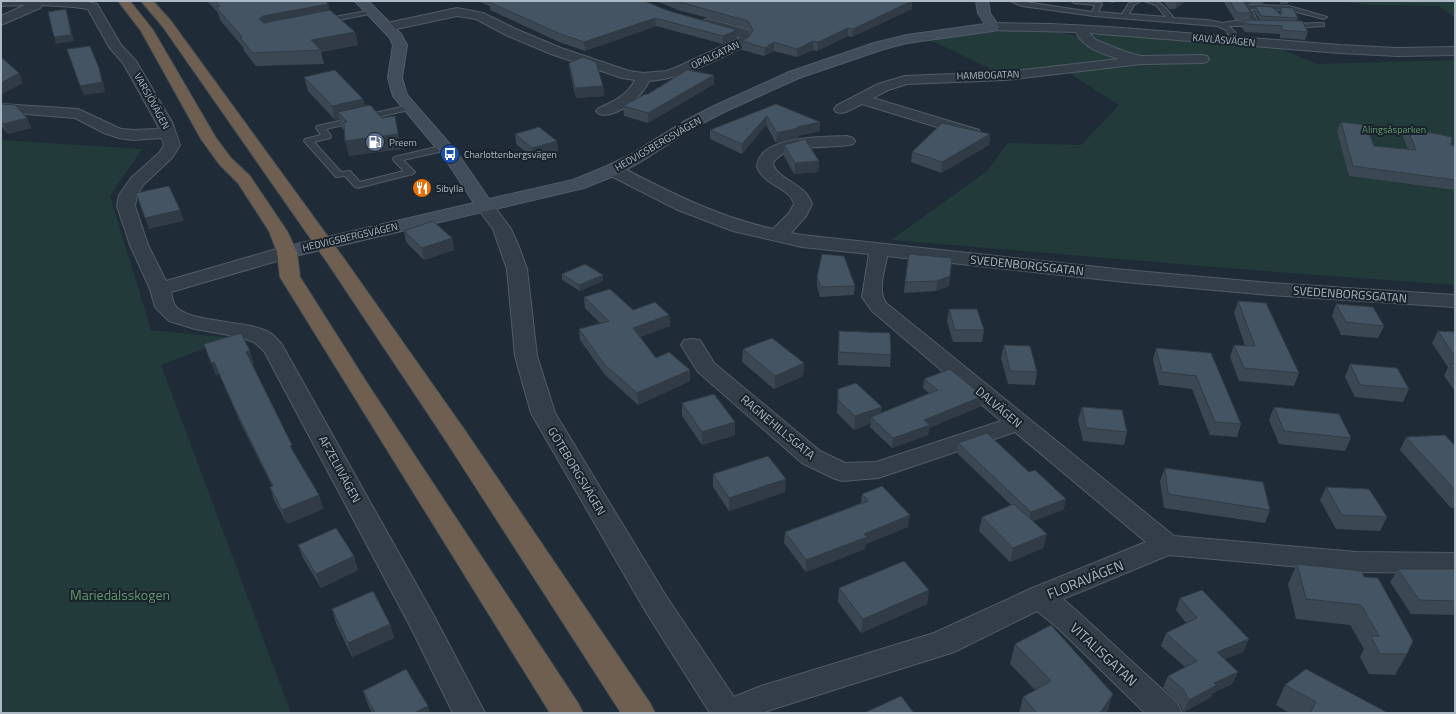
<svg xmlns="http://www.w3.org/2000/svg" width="1456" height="714" font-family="'Titillium Web',sans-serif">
	<rect width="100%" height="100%" fill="#1f2c37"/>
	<path fill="#223a3a" d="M1336,1H1455V17L1438,6L1371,5Z
		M988,30H1053L1072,35L1093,36L1098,34L1281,49L1317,64L1455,60V285L1251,270L891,240L987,171L1008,143L1081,145L1119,105L1069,73L1009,81L985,66L928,39Z
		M1,140L142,149L110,196L151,330L231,338L161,365L291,713H1Z"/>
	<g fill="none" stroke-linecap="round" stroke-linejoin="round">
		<g stroke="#505c66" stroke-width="2">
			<path id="lane" d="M1010,1H1019L1092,12L1095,5L1074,3L1071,1L1101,3L1102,4L1098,12L1122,14L1129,3L1141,1L1134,5L1129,14L1166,17L1156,5L1144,1C1162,1 1162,4 1174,18L1207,20L1223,23L1234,21L1252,22L1244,9L1249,5L1289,6L1327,17L1324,19L1289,10L1251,9L1258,22L1262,24L1259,26H1229L1235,32L1240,41L1236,43H1233L1226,30L1217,26L1094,16L1022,6Z
				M372,10L375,12L374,13L324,23L321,21L324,19Z
				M1322,23L1324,24V26L1288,28L1285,26L1288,24Z
				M410,105L414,107L413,109L326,129L331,136L330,138L314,142L341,172L350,171L360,182L404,171L394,161L393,159L394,157L445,145L448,146L449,148L448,150L403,160L415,172L413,174L358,188L355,187L345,176L336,177L304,141L305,139L321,135L316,128L317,126Z"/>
		</g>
		<g stroke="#505c66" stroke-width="2">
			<path id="street" d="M1,1H83L97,4L121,45L136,61L172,122L180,145L172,158L143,185L137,195L135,206L148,245L166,281L287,246L294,248L297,252L294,256L171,292C172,296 173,301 174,304C185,324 249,319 270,333C274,335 277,340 281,343L434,616L485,713H453L410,626L264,351L254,342L240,337L195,329L169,321L155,307L150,289L130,245L117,206L119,195L131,178L160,152L164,145L162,138L133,140L119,138L104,133L75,118L1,112V104L78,109L121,129L133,130L159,129L156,122L123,63L109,47L88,9L74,7L42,5L40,8L1,25V16L25,5L1,6Z
				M457,8L483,13L518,30L561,48L629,71L643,73L666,71L675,68L738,39L739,37L704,26L702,23L704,20L708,19L748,30L752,37L748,45C714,60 686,78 649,81C642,97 616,119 599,114L596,111L599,108C613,102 628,95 635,80L622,78L551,54L508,36L476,19L457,16L387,31L383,30L381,27L383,24L387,23Z
				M993,23L1051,24L1109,27L1340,45L1397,48L1455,47V55L1397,56L1340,53L1089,33L1096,40L1126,52L1141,56L1202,55L1207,56L1209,59L1207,62L1202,63L1141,64L1005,80L907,84L888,90L873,98L979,130L981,133L979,136L973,138L862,104L846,112L841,113L836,112L834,109L836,106L878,84L905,76L1005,72L1119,59C1103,54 1083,48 1076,32L989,30L987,27L989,24Z
				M847,136L853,138L855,141L853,144C832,150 786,141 773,163C776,180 805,182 812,204L806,216L791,233L802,235L1125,270L1270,283L1455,295V307L1270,295L1125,282L887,256C885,270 877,290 886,303L1174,536L1356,552L1455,553V573L1356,572L1169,555L1063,599L1078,612L1177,703L1182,713H1145L1058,628L1037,611L954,652L770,710L763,713H710L646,612L531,413L515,356L507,269L493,229L476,206L479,202L485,201L491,202L511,229L519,247L527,269L537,356L555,413L666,596L734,697L761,686L934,633L1030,589L1146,542L1015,432L878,478L842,481L833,478L802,463L698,372L681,345L684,340L692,339L700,340L714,363L820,451L845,463L876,462L1001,421L872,311L862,297L869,254L802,247L733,231L678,210L607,174L605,170L607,166L613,165L619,166C669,192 718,217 773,229L789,213L794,204C790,189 772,187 763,176C757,170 755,165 760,157C773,136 824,137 847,136Z"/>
		</g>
		<g stroke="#505c66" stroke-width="2">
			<path id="secondary" d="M355,1H368L401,34L407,45L402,78L407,95L456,151L489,199L573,180L607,166L630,155L683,122L714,106L789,72L874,43L907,35L985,24L978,13L976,1H988L990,13L999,27L997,30L993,31L907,43L884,49L799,78L724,112L693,128L642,161L619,174L584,188L287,258L280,256L277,252L280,248L474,203L444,157L393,96L388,78L393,45L390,38Z"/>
		</g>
		<g stroke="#3e4952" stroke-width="2">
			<path id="highway" d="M118,1H130L153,30L216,138L231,158L250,176L287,231L297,252L300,277L369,386L578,703L583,713H550L280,277L277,252L269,231L238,183L219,164L201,139L141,31Z
				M141,1H153L171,21L345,260L464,429L650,703L655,713H621L446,441L329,265L163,27Z"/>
		</g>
		<use href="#lane" fill="#333e48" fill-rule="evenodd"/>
		<use href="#street" fill="#333e48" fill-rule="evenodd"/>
		<use href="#secondary" fill="#414d5b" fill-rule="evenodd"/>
		<use href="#highway" fill="#6e5f50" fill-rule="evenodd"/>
	</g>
	<path fill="#3b4854" d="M207,1H325L328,4L329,10L355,32L358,45L321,52L324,64L256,66L244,51L243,47L220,20L218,13Z
		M478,1H644L669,11L737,30V38L723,44L656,26L585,51L559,42L490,10V6Z
		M656,1H912V9L852,37L848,36L817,51L813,50L797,57L774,51L764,56L742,50V41L749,37L751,34L748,29L678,10Z
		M1104,1H1116L1113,3Z
		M1163,1H1187L1175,9H1169Z
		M1223,1H1264L1263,4H1249L1247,6L1251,13L1249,20H1260L1254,11L1255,6L1280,14L1281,7L1298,18L1297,21L1308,32L1305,40L1280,38V34L1245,32L1242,28L1245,20H1235Z
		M1280,1H1289L1288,4H1280Z
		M569,63L603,86L604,96L576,98L570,72Z
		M714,75V84L648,123L624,116L623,106L648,94Z
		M304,77L363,99L365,106L401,149L349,156L345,131L341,127L339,119L335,120L308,91Z
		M1,104L27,118L31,128L8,134L1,126Z
		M776,104L820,131L798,136V138L776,143L766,125L742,154L710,139V130Z
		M1341,122L1374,146L1408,149L1403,137L1407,128L1451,145L1455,146V190L1349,176L1337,131Z
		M515,134L557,141L558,152L533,158L516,144Z
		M990,134L989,145L941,173L911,162L912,152Z
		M784,145L819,161L818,172L794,174L784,156Z
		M404,231L452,238L454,250L424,260L406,242Z
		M562,274L603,275V281L580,291L562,280Z
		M950,276L949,286L936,291L904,293L905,282Z
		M817,277L855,286L854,295L820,297L817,286Z
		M584,297L633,310L669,315L670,326L640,337L656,358L690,370V381L638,405L605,375L580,340L579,329L600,323L585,308Z
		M1238,301L1299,373L1294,386L1239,381L1230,357L1234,345L1245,346L1234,313Z
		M1336,304L1384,326L1378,338L1341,335L1332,316Z
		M949,309L984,330L982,342H953L947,321Z
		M839,331L891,355L890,367L838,365V343Z
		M1438,331L1455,332V391L1444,376L1448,367L1432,343Z
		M204,344L254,364H252L294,453L319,495L323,509L287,524L274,500L270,487L272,486L240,422L219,374L216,375Z
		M1004,345L1037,372L1035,385L1008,384L1001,358Z
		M1156,348L1211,353L1241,424L1237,437L1210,435L1192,389L1159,385L1153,360Z
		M743,349L804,363L803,376L774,389L742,362Z
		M1350,364L1409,389L1403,402L1355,397L1345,377Z
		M924,379L983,396L981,406L929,428L928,435L892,448L870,427L871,423L854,430L837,413L838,389L881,413L929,393L923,388Z
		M682,403L735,422V435L702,445L682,416Z
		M1082,407L1127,432L1124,445L1083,441L1078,420Z
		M1274,407L1351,438L1345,451L1279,444L1269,420Z
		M1406,437L1455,446V508H1451L1400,450Z
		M958,443L1029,472L1066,499L1063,510L1033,521L1047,534L1043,548L1010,562L979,531L982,517L1011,505L957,453Z
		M1165,468L1270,510L1265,523L1164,508L1160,481Z
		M713,474L785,492L729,511L713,487Z
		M1326,487L1387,517L1380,531L1336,529L1320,500Z
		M862,494L908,527L866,544L865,549L806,572L784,543L785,532L861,503Z
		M298,545L358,570L321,588L303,558Z
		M1297,564L1364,577L1407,654L1395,675L1369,674L1360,657L1364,649L1350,625L1296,619L1288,584Z
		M1398,569H1455V615L1411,614L1390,582Z
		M839,588L929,590L927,604L861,633L838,602Z
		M1180,598L1249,639L1243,652L1225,659L1238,672L1232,684L1213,693L1211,697L1184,712L1178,702L1163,688L1168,676L1185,667L1161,646L1166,633L1186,623L1176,610Z
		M332,609L390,624L394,638L352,657L336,623Z
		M1015,644L1107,713H1019L1023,697L1035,690L1010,664Z
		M1285,685L1388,713H1289L1276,705Z
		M363,691L430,713H372L368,705Z"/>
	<path fill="#303b45" d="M912,1V9L852,37L853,29Z
		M1177,1H1187L1175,9Z
		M1246,1H1250L1249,4L1243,9L1244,2Z
		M328,4L331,16L267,29L259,19L263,16Z
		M66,9L68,16L74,41L56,44L54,37Z
		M655,18L656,26L585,51L584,42Z
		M848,28V36L817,51L818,42Z
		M737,30V38L723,44V36Z
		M355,32L358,45L321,52V50L311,40Z
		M813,41V50L797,57V49Z
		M774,42V51L764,56L765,48Z
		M99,68L102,77L105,92L84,95L80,86Z
		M19,73L23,83L1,95V83Z
		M714,75V84L648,123V113Z
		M603,86L604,96L576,98L575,88Z
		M363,99L366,113L338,112L339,119L335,120L332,106Z
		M395,116L401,149L349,156L345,141Z
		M767,116L766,125L742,154V144Z
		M27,118L31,128L8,134L3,124Z
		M820,122V131L798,136V138L776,143L777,133L797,127Z
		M990,134L989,145L941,173L942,162Z
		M557,141L558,152L533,158L532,148Z
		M819,161L818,172L794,174L795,163Z
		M180,210L184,221L149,229L145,218Z
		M452,238L454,250L424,260L422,248Z
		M603,275V281L580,291L579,285Z
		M950,276L949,286L936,291L937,281Z
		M669,315L670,326L634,339L633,328Z
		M250,351L254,364L250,365L246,352Z
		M214,362L219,374L216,375L211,363Z
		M804,363L803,376L774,389L775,376Z
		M690,370V381L638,405L637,393Z
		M983,396L981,406L929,428L928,435L892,448L893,438L924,420Z
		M882,407L880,420L871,417V423L854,430L855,416Z
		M735,422V435L702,445V432Z
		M786,479L785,492L729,511V498Z
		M319,495L323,509L287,524L282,510Z
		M1066,499L1063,510L1029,522L1031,512Z
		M910,515L908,527L866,544L865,549L806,572V560L864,534Z
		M1047,534L1043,548L1010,562L1013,548Z
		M354,556L358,570L321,588L316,574Z
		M929,590L927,604L861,633L863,619Z
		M390,624L394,638L352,657L348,643Z
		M1249,639L1243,652L1212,664L1217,652Z
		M1238,672L1232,684L1213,693L1211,697L1184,712L1189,700L1214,683Z
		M1113,694L1107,713H1100Z
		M428,706L430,713H414Z"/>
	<path fill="#455462" stroke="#303b45" d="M215,1H325L328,4L263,16L259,19L264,23L330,10L355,32L311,40L321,50L253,53L240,38L242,37L216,7L220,6Z
		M494,1H644L669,11L737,30L723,36L655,18L584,42L558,33L489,2L495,1Z
		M676,1H912L853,29L848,28L818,42L813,41L797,49L774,42L765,48L742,41L749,37L753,30L748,21Z
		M1230,1H1246L1244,2L1251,13H1237Z
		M1255,6L1272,7L1281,15V7L1293,8L1298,18L1261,16Z
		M66,9L71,35L54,37L48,12Z
		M1245,20L1302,21L1308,32L1282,30V26L1247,24Z
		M90,46L99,68L102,82L80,86L67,49Z
		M1,57L19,73L1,83Z
		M583,57L596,62L603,86L575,88L569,63Z
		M335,70L363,99L332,106L304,77Z
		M687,70L714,75L648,113L623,106L645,94H648Z
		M1,104L15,105L27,118L3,124L1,121Z
		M776,104L820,122L797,127L798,128L777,133L767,116L742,144L710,130Z
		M370,105L382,118L395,116L398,134L345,141L344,122H347L338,112Z
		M1341,122L1366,125L1374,146L1416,150L1407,128L1452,137L1451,145L1455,146V180L1353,166Z
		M942,123L990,134L942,162L912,152Z
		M539,127L557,141L532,148L515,134Z
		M805,139L819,161L795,163L784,145Z
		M169,186L180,210L145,218L136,193Z
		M433,221L452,238L422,248L404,231Z
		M822,254L844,256L855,286L821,287L817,277Z
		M909,254L952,258L950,276L937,281L905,282Z
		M585,264L603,275L579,285L562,274Z
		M610,289L633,310L655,302L669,315L633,328L656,358L669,352L690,370L637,393L604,364L579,329L609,321L584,297Z
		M1238,301L1266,303L1299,373L1244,368L1234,345L1255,346Z
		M1336,304L1373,307L1384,326L1346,322Z
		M949,309H977L984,330H955Z
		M839,331L890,333L891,355L839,352Z
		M1438,331L1455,332V357Z
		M241,333L250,351L246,352L292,445L290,446L319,495L282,510L270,487L273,486L235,409L214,362L211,363L204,344Z
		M772,338L804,363L775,376L743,349Z
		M1004,345L1030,346L1037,372L1010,371Z
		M1156,348L1211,353L1241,424L1215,422L1196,376L1162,372Z
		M1350,364L1397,368L1409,389L1360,385Z
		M1450,364H1455V370Z
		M950,369L983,396L924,420L930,425L893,438L871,417L938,390L924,379Z
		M856,383L882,407L855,416L838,400V389Z
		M714,394L735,422L702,432L682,403Z
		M1082,407L1122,410L1127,432L1086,428Z
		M1274,407L1339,414L1351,438L1284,431Z
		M987,433L1029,472L1035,470L1066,499L1031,512L958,443Z
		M1445,435L1455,446V490L1406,437Z
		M768,456L786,479L729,498L713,474Z
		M1165,468L1263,482L1270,510L1168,494Z
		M882,486L910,515L864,534L867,537L806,560L785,532L868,501L862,494Z
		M1326,487L1369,489L1387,517L1342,515Z
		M1014,504L1047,534L1013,548L982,517Z
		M336,528L354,556L316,574L298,545Z
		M904,561L929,590L863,619L839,588Z
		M1297,564L1362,571L1364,577L1378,578L1413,641L1407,654H1380L1371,636H1379L1361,605L1306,599Z
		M1398,569H1455V601L1419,600Z
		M1202,590L1249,639L1217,652L1238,672L1214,683L1217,685L1189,700L1183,689L1168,676L1197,661L1166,633L1197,618L1180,598Z
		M373,591L390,624L348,643L332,609Z
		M1051,625L1113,694L1100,713H1037L1023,697L1051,681L1015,644Z
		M406,669L428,706L414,713H375L363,691Z
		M1306,669L1388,713H1310L1316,702L1285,685Z
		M901,696L914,713H864Z"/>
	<defs>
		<g id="fuel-disc" transform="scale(1)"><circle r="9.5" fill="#5c6f8a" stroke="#19232c"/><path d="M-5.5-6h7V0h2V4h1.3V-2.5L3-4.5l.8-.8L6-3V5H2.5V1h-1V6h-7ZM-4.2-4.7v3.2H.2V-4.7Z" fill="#fff"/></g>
		<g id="bus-disc" transform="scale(1)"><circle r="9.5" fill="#1a4fb4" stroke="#19232c"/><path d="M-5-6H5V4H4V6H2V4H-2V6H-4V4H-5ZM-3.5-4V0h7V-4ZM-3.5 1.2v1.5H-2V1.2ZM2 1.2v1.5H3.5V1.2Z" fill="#fff"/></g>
		<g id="restaurant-disc" transform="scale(1)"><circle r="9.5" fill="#e8710a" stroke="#19232c"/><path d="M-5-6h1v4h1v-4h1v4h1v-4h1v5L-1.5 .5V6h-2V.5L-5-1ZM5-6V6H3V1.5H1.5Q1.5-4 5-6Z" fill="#fff"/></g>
	</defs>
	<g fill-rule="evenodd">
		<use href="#fuel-disc" x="375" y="142"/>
		<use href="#bus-disc" x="450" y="154"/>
		<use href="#restaurant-disc" x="422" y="188"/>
	</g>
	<g text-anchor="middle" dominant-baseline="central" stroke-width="4" stroke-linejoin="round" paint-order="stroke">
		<g font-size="10" fill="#adb9c5" stroke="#19232c">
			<text transform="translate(1224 40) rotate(5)">KAVLÅSVÄGEN</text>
			<text transform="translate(715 55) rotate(-25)">OPALGATAN</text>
			<text transform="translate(988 75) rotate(-2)">HAMBOGATAN</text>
			<text transform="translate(152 101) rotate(61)">VARSJÖVÄGEN</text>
			<text transform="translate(658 144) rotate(-30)">HEDVIGSBERGSVÄGEN</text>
			<text transform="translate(350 237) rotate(-13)">HEDVIGSBERGSVÄGEN</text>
		</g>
		<g font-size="10" fill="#64956b" stroke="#19232c">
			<text x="1394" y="129">Alingsåsparken</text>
		</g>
		<g font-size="10" fill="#adb9c5" stroke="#19232c" text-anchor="start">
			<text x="389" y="142">Preem</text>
			<text x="464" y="154">Charlottenbergsvägen</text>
			<text x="436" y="188">Sibylla</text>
		</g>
		<g font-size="12" fill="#adb9c5" stroke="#19232c">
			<text transform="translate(1027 265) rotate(6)">SVEDENBORGSGATAN</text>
			<text transform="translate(1350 294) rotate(4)">SVEDENBORGSGATAN</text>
			<text transform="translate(999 407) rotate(40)">DALVÄGEN</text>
			<text transform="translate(778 427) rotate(40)">RAGNEHILLSGATA</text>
			<text transform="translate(340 469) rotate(61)">AFZELIIVÄGEN</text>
			<text transform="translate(577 471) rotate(59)">GÖTEBORGSVÄGEN</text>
		</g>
		<g font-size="14" fill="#adb9c5" stroke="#19232c">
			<text transform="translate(1085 579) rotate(-22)">FLORAVÄGEN</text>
			<text transform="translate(1104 654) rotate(43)">VITALISGATAN</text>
		</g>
		<g font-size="14" fill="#64956b" stroke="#19232c">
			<text x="120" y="594">Mariedalsskogen</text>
		</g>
	</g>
	<rect width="1456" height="714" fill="none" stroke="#adb9c5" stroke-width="4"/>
</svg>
